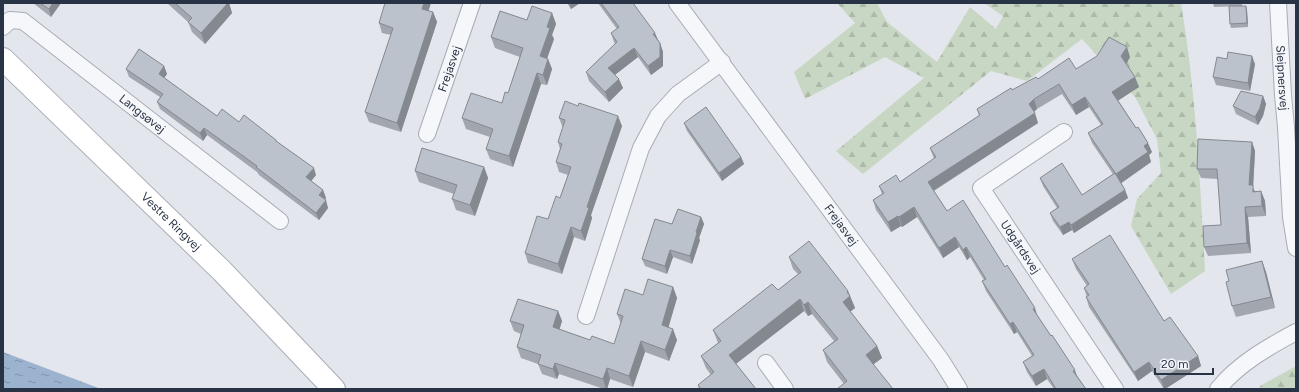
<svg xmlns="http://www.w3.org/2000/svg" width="1299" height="392" font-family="Figtree,sans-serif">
	<defs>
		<pattern id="forest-firs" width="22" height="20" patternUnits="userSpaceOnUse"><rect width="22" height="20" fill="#c8d7c3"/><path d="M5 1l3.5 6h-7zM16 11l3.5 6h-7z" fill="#acb9a9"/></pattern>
		<pattern id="water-ripples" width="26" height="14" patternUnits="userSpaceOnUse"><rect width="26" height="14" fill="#9bb3ce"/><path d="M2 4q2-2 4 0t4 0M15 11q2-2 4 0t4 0" fill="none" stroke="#7e92a9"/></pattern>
	</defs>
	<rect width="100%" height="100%" fill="#e3e6ec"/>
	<path fill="url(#forest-firs)" d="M837,3H877L887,22L937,62L970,7L996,29L1003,16L984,3H1181C1196,91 1200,181 1205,271L1171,294L1131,226L1137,199L1161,173L1157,139L1135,97L1082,39L1027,81L991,71L863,174L836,151L924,78L885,57L805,99L794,72L855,23Z
		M1296,366V389H1259L1260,386Z"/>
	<path fill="url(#water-ripples)" d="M3,352L101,389H3Z"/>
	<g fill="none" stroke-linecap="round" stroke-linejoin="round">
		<g stroke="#a7adb7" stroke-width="18">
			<g id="minor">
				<path id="s1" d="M677,3L941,360L959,389"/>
				<path id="s2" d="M1278,3L1283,95L1286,127L1291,217L1296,248"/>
				<path id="s3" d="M3,27L10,20L23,21L280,221"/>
				<path id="s4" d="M1064,132L981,188L1115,389"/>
				<path id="s5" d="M427,134L472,3"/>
				<path d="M586,316L641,148L658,116L678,94L722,62"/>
				<path d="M766,363L785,389"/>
				<path d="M1218,389C1238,364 1268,347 1296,332"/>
			</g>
		</g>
		<g stroke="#a7adb7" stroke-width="24">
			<g id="secondary">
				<path id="s6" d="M3,59L222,271L334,389"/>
			</g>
		</g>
		<use href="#minor" stroke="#f6f7fa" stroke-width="16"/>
		<use href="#secondary" stroke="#fff" stroke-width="22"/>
	</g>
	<path fill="#a2a7af" d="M33,3H61L51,17Z
		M167,3H229L232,13L205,44L192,32L188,22Z
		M567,3H580L571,9Z
		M598,3H633L660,43L663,52V66L651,75L638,57L615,75L623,88L609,102L589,81L586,72L615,44L614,42L611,33L617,29Z
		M1213,3H1242V6L1214,7Z
		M1246,6L1247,10L1248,27L1231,28L1230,24Z
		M429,11L433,12L437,22L401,132L369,122L365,112L391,35L382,33L379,23Z
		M552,13L556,24L552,35L554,39L547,58L548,59L552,69L547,85L541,84L513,167L490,159L486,149L490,137L466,129L462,118L502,103L508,93L520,57L495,48L491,37L527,20Z
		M1130,57L1126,64L1139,87L1118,100L1152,152L1149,155L1151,162L1121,183L1125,190L1128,198L1074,233L1072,230L1063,235L1053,221L1050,213L1057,208L1043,186L1040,178L1082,195L1113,174L1092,143L1088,133L1101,125L1089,107L1076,115L1062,94L1037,109L1034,112L1038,123L934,191L947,211L1005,267L1086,389H1054L1047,379L1036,386L1027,372L1023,362L1032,356L1017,332L1014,334L986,291L982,281L984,280L970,257L967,260L959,247L943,258L917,217L902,227L901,226L891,232L876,210L873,200L882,194L879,186L900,182L934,159L930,148L979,116L977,109L1012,90L1038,79Z
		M1255,64L1250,91L1216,85L1213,77Z
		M164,66L167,74L164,78L217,116L239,122L277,142L316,175L311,181L323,190L326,198L324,199L328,208L319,220L259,175L257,172L207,135L203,141L160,109L157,102L160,97L129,77L126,69Z
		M1263,96L1266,104L1263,116L1258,125L1236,114L1233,106Z
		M559,118L622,126L591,215L592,218L585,241L574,237L562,274L528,263L525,253L548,219L560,198L568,175L559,172L556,162L560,149L558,142L563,128Z
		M684,123L741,157L744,164L722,181L687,131Z
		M1252,142L1255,151L1253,188L1255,191H1261L1265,201L1266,216L1248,217L1251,253L1208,256L1204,247L1221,225L1218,179L1201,178L1197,169Z
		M484,167L488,178L475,216L456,210L452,199L454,194L419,182L415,171Z
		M701,217L704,224L699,238L700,240L692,264L673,257L667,274L645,266L642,259L672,224Z
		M789,257L848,291L855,308L850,312L877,346L882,358L874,364L844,384L827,362L823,350L834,341L812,314L808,316L804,311L736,364L756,389H699L698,385L711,375L706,368L701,356L718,343L713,330L778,290L798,274L793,269Z
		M1072,259L1164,321L1198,356L1201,366L1165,389H1164L1152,371L1138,381L1089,307L1086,297H1087L1084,288L1087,286L1076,269Z
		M1262,261L1266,272L1275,308L1236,317L1232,306L1229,281Z
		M673,287L677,298L668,327L677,340L669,361L645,352L633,387L610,379L607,389H604L559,374L557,379L542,374L538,364L521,358L517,347L521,334L514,331L510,321L558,311L562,321L559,329L590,340L614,344L621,324L617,314L643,295Z"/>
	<path fill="#84888f" d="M53,3H61L51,17L49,9Z
		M228,3H229L232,13L205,44L201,33Z
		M424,3H431L426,19L422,9Z
		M569,3H580L571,9Z
		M1246,6L1247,10L1248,27L1247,23Z
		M433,12L437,22L401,132L397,123Z
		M552,13L556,24L552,35L554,39L544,67L540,56L547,27Z
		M655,33L659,42L653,34Z
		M660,43L663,52V66L651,75L648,66Z
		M1127,47L1130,57L1125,66L1121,56Z
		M634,48L638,57L612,77L608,68Z
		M1252,56L1255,64L1250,91L1248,83Z
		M548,59L552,69L547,85L543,75Z
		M164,66L167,74L162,81L159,74Z
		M537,73L541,84L513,167L509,156Z
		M1135,77L1139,87L1116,102L1112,92Z
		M619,79L623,88L609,102L605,92Z
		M1263,96L1266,104L1263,116L1258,125L1255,117Z
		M1085,97L1089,107L1076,115L1072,105Z
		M1034,99L1037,109L1032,113L1029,104Z
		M1035,113L1038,123L931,192L928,182Z
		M618,116L622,126L591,215L592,218L585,241L581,231L587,207Z
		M204,128L207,135L203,141L200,133Z
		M1252,142L1255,151L1253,188L1256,195L1257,201L1249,185Z
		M1148,143L1152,152L1149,155L1151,162L1120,184L1116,174L1144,146Z
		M741,157L744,164L722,181L719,173Z
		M484,167L488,178L475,216L470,205Z
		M314,168L316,175L308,185L306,177Z
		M323,190L326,198L322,203L319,195Z
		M1125,190L1128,198L1074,233L1071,225Z
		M1261,191L1265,201L1266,216L1262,206Z
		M326,200L328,208L319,220L316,213Z
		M914,207L917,217L902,227L899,217Z
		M1245,207L1248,217L1251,253L1247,243Z
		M898,216L901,226L891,232L888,222Z
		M701,217L704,224L699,238L700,240L692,264L690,256L696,232Z
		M1069,222L1072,230L1063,235L1060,227Z
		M571,227L574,237L562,274L558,264Z
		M955,237L959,247L943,258L939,248Z
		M966,247L970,257L967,260L963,250Z
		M670,250L673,257L667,274L665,266Z
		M1262,261L1266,272L1275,308L1271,297Z
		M673,287L677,298L666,336L662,325Z
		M848,291L855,308L847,314L843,302L847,292Z
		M800,299L804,311L733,366L729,355Z
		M808,302L812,314L808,316L804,305Z
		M1035,308L1038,318L1033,309Z
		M558,311L562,321L557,338L553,327Z
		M1013,322L1017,332L1014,334L1010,324Z
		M673,329L677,340L669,361L665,350Z
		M641,341L645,352L633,387L629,376Z
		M877,346L882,358L871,366L866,355Z
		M1198,356L1201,366L1165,389H1164L1161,380Z
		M1149,362L1152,371L1138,381L1134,372Z
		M555,363L559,374L557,379L553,369Z
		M607,368L610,379L607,389H606L603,379Z
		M1044,369L1047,379L1036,386L1032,376Z
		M1075,370L1078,380L1073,371Z"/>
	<path fill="#bcc2cc" stroke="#84888f" d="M40,3H53L49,9Z
		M175,3H228L201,33L188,22L192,18Z
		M385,3H424L422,9L433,12L397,123L365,112L393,28L379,23Z
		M601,3H633L655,33L653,34L660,43V57L648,66L634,48L608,68L619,79L605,92L586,72L617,42L611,33L619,27Z
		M532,6L552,13L547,27L550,28L540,56L548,59L543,75L537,73L509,156L486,149L493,129L462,118L471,93L502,103L505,92L508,93L523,48L491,37L500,11L527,20Z
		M1229,6H1246L1247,23L1230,24Z
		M1109,37L1127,47L1121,56L1135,77L1112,92L1136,128L1138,127L1148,143L1144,146L1148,152L1116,174L1088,133L1103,124L1085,97L1072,105L1059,84L1034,99L1029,104L1035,113L928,182L947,211L963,200L1005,267L1007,265L1035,308L1033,309L1051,336L1052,335L1075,370L1073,371L1086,389H1056L1044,369L1032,376L1023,362L1034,355L1013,322L1010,324L982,281L986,279L966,247L963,250L955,237L939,248L914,207L899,217L898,216L888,222L873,200L884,193L879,186L896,175L900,182L936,157L930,148L980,115L977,109L1011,88L1012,90L1036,77L1038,79L1069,58L1076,69L1097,56Z
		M139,49L164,66L159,74L217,116L222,109L239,122L244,115L276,140V141L314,168L306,177L323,190L319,195L326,200L316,213L256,167L257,166L204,128L200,133L157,102L163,94L126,69Z
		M1228,52L1252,56L1248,83L1213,77L1217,57L1227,59Z
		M1241,91L1263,96L1260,108L1255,117L1233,106Z
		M565,101L578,106L579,103L618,116L587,207L589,208L581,231L571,227L558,264L525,253L537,216L548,219L556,196L560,198L571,167L556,162L562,144L558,142L565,120L559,118Z
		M706,107L741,157L719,173L684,123Z
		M1198,139L1252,142L1249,185H1253V192L1261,191L1262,206L1245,207L1247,243L1204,247L1203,226L1221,225L1217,169H1197Z
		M422,148L484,167L470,205L452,199L457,185L415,171Z
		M1062,163L1082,195L1115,173L1125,190L1071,225L1069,222L1060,227L1050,213L1059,207L1040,178Z
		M678,209L701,217L696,232L697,233L690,256L670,250L665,266L642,259L655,219L672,224Z
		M1110,235L1164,321L1170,317L1198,356L1161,380L1149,362L1134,372L1086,297L1089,295L1084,288L1089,284L1072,259Z
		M809,241L848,291L847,292L850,296L843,302L877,346L866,355L893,389H837L847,381L823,350L838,339L808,302L804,305L800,299L729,355L756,389H701L698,385L714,372L701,356L721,341L713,330L772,284L778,290L801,272L789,257Z
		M1262,261L1271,297L1232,306L1226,282L1229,281L1226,270Z
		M648,279L673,287L662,325L673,329L665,350L641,341L629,376L607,368L603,379L555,363L553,369L538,364L541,355L517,347L524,325L510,321L518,299L558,311L553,327L590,340L592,336L614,344L623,316L617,314L625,289L643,295Z"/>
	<g text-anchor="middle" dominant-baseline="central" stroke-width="3" stroke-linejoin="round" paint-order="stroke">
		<g font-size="12" fill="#293346" stroke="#f3f5f9">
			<text stroke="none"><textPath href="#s5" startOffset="69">Frejasvej</textPath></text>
			<text stroke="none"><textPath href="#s2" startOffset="75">Sleipnersvej</textPath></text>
			<text stroke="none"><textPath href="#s3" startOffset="174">Langsøvej</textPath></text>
			<text stroke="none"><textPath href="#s6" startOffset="234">Vestre Ringvej</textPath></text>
			<text stroke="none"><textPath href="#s1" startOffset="276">Frejasvej</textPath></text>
			<text stroke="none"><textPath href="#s4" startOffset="171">Udgårdsvej</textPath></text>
		</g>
	</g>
	<rect width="1299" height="392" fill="none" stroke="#293346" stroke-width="8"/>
	<path d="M1155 368v6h58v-6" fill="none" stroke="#293346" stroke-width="2"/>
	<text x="1161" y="368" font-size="12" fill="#293346" stroke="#f3f5f9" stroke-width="3" paint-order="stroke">20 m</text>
</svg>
